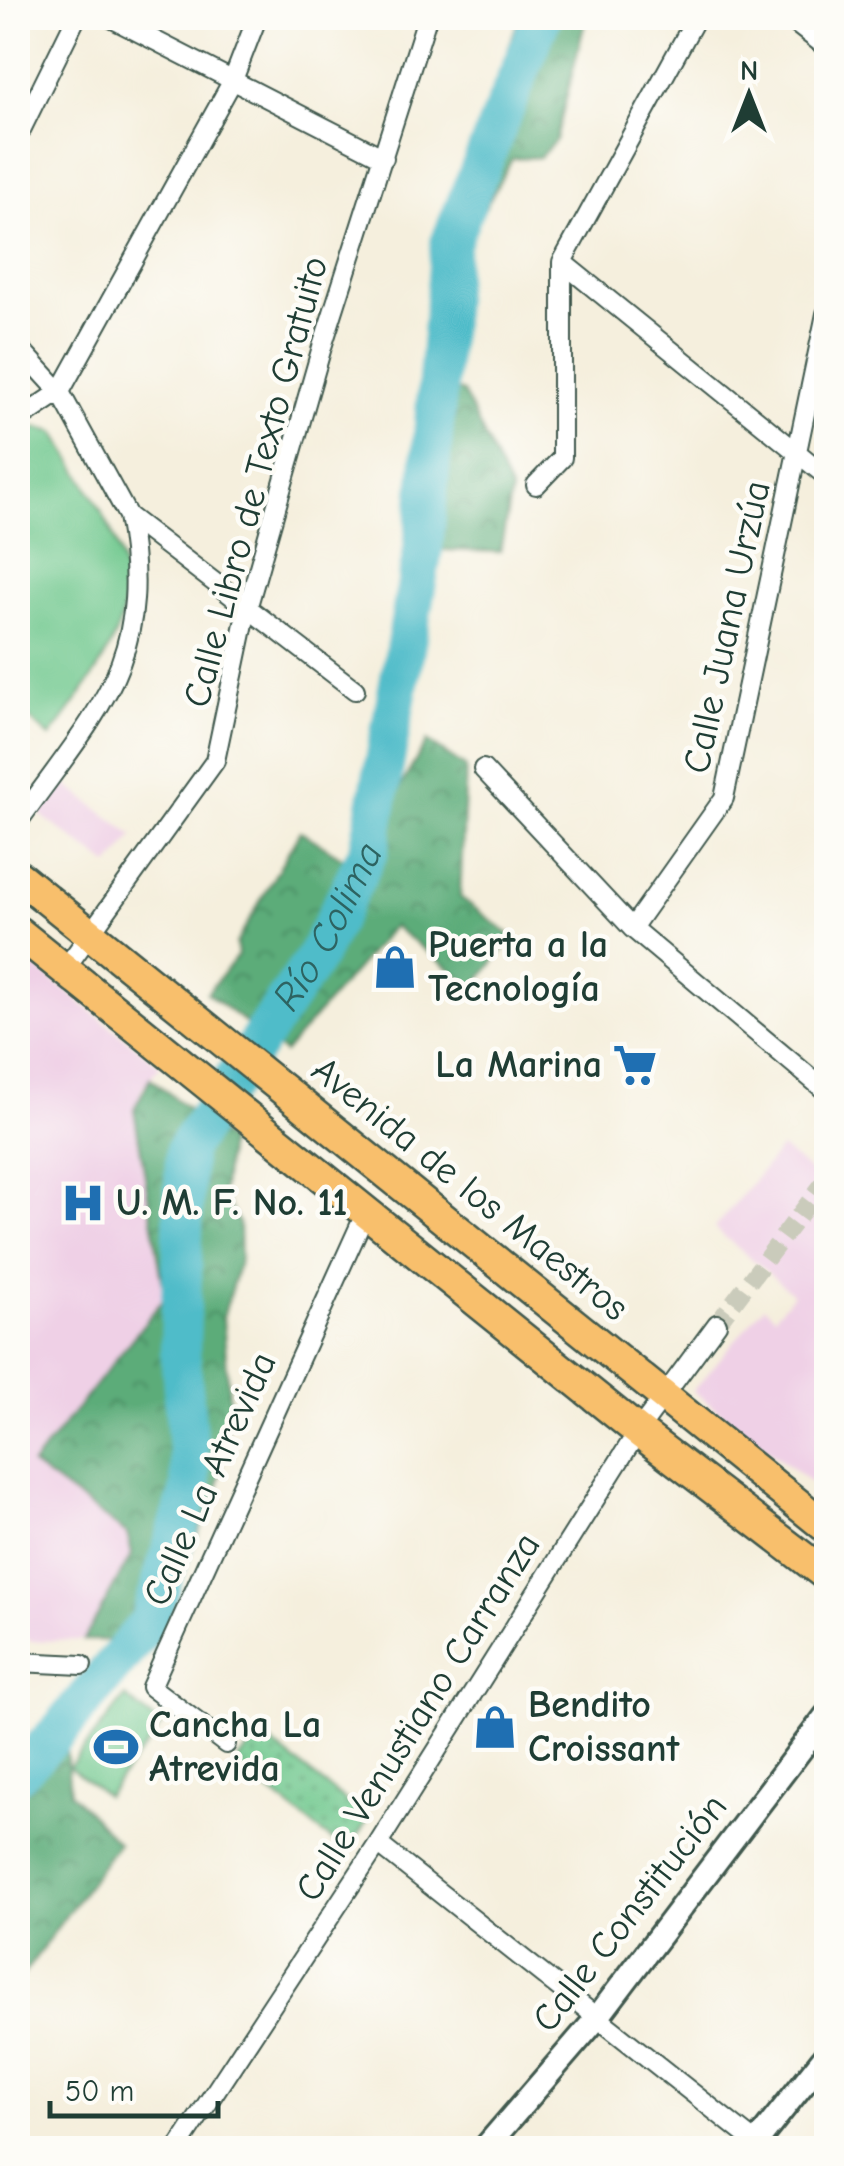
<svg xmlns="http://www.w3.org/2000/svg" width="844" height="2166" font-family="'Comic Neue',sans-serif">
	<defs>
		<pattern id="forest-crowns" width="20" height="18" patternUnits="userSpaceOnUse" patternTransform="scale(2.5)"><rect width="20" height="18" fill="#5cac79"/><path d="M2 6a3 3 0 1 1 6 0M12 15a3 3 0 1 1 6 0" fill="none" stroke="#4b8d64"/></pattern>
		<pattern id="park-dots" width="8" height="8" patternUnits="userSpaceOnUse" patternTransform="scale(2.5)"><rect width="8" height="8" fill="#70c88e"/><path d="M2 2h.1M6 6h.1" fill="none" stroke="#5ba475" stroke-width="1.8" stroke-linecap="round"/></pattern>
	</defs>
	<rect width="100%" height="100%" fill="#fdfcf7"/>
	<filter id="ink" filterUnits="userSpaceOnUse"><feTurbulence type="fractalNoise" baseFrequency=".01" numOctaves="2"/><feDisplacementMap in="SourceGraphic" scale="20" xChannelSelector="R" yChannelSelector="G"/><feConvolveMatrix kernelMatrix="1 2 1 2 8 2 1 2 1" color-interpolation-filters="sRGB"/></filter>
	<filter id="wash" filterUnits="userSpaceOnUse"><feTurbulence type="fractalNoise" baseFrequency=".0048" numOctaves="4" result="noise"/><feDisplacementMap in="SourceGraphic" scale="40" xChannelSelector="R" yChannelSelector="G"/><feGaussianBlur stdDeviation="2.25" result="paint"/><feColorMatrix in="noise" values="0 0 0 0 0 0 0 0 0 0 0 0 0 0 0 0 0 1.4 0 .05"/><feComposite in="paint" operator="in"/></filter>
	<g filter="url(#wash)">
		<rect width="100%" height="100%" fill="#f5efdd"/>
		<path fill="#efd0e6" d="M59,779L134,836L110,866L35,811Z
			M18,953L160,1066L142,1088L134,1110L165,1297L33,1464L127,1534L132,1554L84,1640L31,1641L18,1631Z
			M781,1148L826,1184V1494L693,1391L764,1306L775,1316L793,1294L714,1228Z"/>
		<path fill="url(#forest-crowns)" stroke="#3e7456" stroke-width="2.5" d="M519,18H586L556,140L540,157L512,159L482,213L451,212Z
			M420,380L463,392L511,492L500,552L416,549L406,537Z
			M427,741L466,768L460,897L513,937L474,987L393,926L284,1053L207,993L238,955L236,944L300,831L369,874L400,787Z
			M150,1078L228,1141L222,1196L239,1223L240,1258L223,1318L230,1408L218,1486L154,1641L84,1640L132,1554L127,1534L32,1465L165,1297L134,1109Z
			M66,1747L70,1793L118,1843L18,1982V1757Z"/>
		<path fill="url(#park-dots)" stroke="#488261" stroke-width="2.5" d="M262,1736L368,1818L348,1853L234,1764Z"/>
		<path fill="#70c88e" stroke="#488261" stroke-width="2.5" d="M35,427L55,432C142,575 157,597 50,737L18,709V439Z
			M125,1697L162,1726L106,1796L69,1767Z"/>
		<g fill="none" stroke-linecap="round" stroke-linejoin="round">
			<path stroke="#4fbcc9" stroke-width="40" id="s1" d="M18,1773L59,1731L150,1621L191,1486L180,1351L185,1150L317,955L369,850L423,549L450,243L541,18"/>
		</g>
	</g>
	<g filter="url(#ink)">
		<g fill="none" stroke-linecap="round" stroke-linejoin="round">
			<path stroke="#cacbbb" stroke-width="18" stroke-dasharray="18 9" stroke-linecap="butt" d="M717,1324L826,1180"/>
			<g stroke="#3f584d" stroke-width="22">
				<path id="minor" d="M111,18L384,158
					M789,18L826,47
					M18,136L76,18
					M562,262L826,476
					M18,346L60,392L128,516L355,690
					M18,420L60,392L233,80L257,18
					M536,485L562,458V262L696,18
					M483,769L632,928L826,1091
					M18,822C96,712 155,661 128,516
					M632,928L724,798L826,314
					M64,970L215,761L247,609L322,347L427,18
					M18,1662L82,1665
					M226,1744L151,1687L366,1212
					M378,1844L762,2148
					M178,2148L378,1844L638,1431L717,1324"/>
			</g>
			<g stroke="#3f584d" stroke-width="28">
				<path id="tertiary" d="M485,2148L597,2018L826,1716
					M752,2148L826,2055"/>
			</g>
			<g stroke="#3f584d" stroke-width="35">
				<path id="primary" d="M18,876L826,1527
					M18,932L638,1431L826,1575"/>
			</g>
			<use href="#minor" stroke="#fff" stroke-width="18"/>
			<use href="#tertiary" stroke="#fff" stroke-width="22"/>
			<use href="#primary" stroke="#f8bf6c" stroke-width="30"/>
		</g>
	</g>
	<defs>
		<g id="shop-bare" transform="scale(3.45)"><path d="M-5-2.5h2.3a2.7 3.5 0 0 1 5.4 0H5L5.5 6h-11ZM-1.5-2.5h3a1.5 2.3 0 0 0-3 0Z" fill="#1f6fb2" stroke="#fdfcf7" stroke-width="2.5" paint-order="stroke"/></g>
		<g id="supermarket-bare" transform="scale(3.45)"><path d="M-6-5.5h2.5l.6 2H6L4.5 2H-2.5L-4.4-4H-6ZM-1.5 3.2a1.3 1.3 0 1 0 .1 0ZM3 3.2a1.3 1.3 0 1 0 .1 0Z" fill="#1f6fb2" stroke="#fdfcf7" stroke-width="2.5" paint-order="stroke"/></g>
		<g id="hospital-bare" transform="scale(3.45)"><path d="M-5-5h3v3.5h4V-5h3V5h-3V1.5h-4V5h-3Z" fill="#1f6fb2" stroke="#fdfcf7" stroke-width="2.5" paint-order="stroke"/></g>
		<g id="stadium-bare" transform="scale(3.45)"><path d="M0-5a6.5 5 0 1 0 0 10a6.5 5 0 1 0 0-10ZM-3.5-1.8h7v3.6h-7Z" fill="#1f6fb2" stroke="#fdfcf7" stroke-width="2.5" paint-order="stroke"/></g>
	</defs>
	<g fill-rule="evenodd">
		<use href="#shop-bare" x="395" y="967"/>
		<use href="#supermarket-bare" x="635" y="1065"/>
		<use href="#hospital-bare" x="83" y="1203"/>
		<use href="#shop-bare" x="495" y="1727"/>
		<use href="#stadium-bare" x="116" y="1747"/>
	</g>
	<g text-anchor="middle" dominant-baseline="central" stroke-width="9" stroke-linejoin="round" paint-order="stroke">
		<g font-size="38" fill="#1f3d34" stroke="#fdfcf7">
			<text transform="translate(256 482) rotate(-75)">Calle Libro de Texto Gratuito</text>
			<text transform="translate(727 627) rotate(-78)">Calle Juana Urzúa</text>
			<text transform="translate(470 1189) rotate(39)">Avenida de los Maestros</text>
			<text transform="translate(210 1479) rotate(-66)">Calle La Atrevida</text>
			<text transform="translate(418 1717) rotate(-58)">Calle Venustiano Carranza</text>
			<text transform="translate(630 1913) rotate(-52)">Calle Constitución</text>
		</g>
		<g font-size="38" font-weight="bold" fill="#1f3d34" stroke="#fdfcf7" text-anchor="start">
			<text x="428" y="945">Puerta a la<tspan x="428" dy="44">Tecnología</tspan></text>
			<text x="602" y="1065" text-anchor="end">La Marina</text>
			<text x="116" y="1203">U. M. F. No. 11</text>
			<text x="528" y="1705">Bendito<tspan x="528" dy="44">Croissant</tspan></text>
			<text x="149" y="1725">Cancha La<tspan x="149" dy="44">Atrevida</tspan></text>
		</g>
		<g font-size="40" font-style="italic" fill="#2d6361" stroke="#fdfcf7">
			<text stroke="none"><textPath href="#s1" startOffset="945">Río Colima</textPath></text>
		</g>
	</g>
	<rect width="844" height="2166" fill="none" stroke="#fdfcf7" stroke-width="60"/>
	<g transform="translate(749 95)" stroke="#fdfcf7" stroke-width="8" paint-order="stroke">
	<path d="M0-8L18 38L0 25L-18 38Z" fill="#1f3d34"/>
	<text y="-15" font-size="28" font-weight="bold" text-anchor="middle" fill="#1f3d34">N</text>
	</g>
	<path d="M50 2101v15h168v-15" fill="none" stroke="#1f3d34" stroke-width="5"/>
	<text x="65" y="2101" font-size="30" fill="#1f3d34" stroke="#fdfcf7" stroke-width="8" paint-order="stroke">50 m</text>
</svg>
